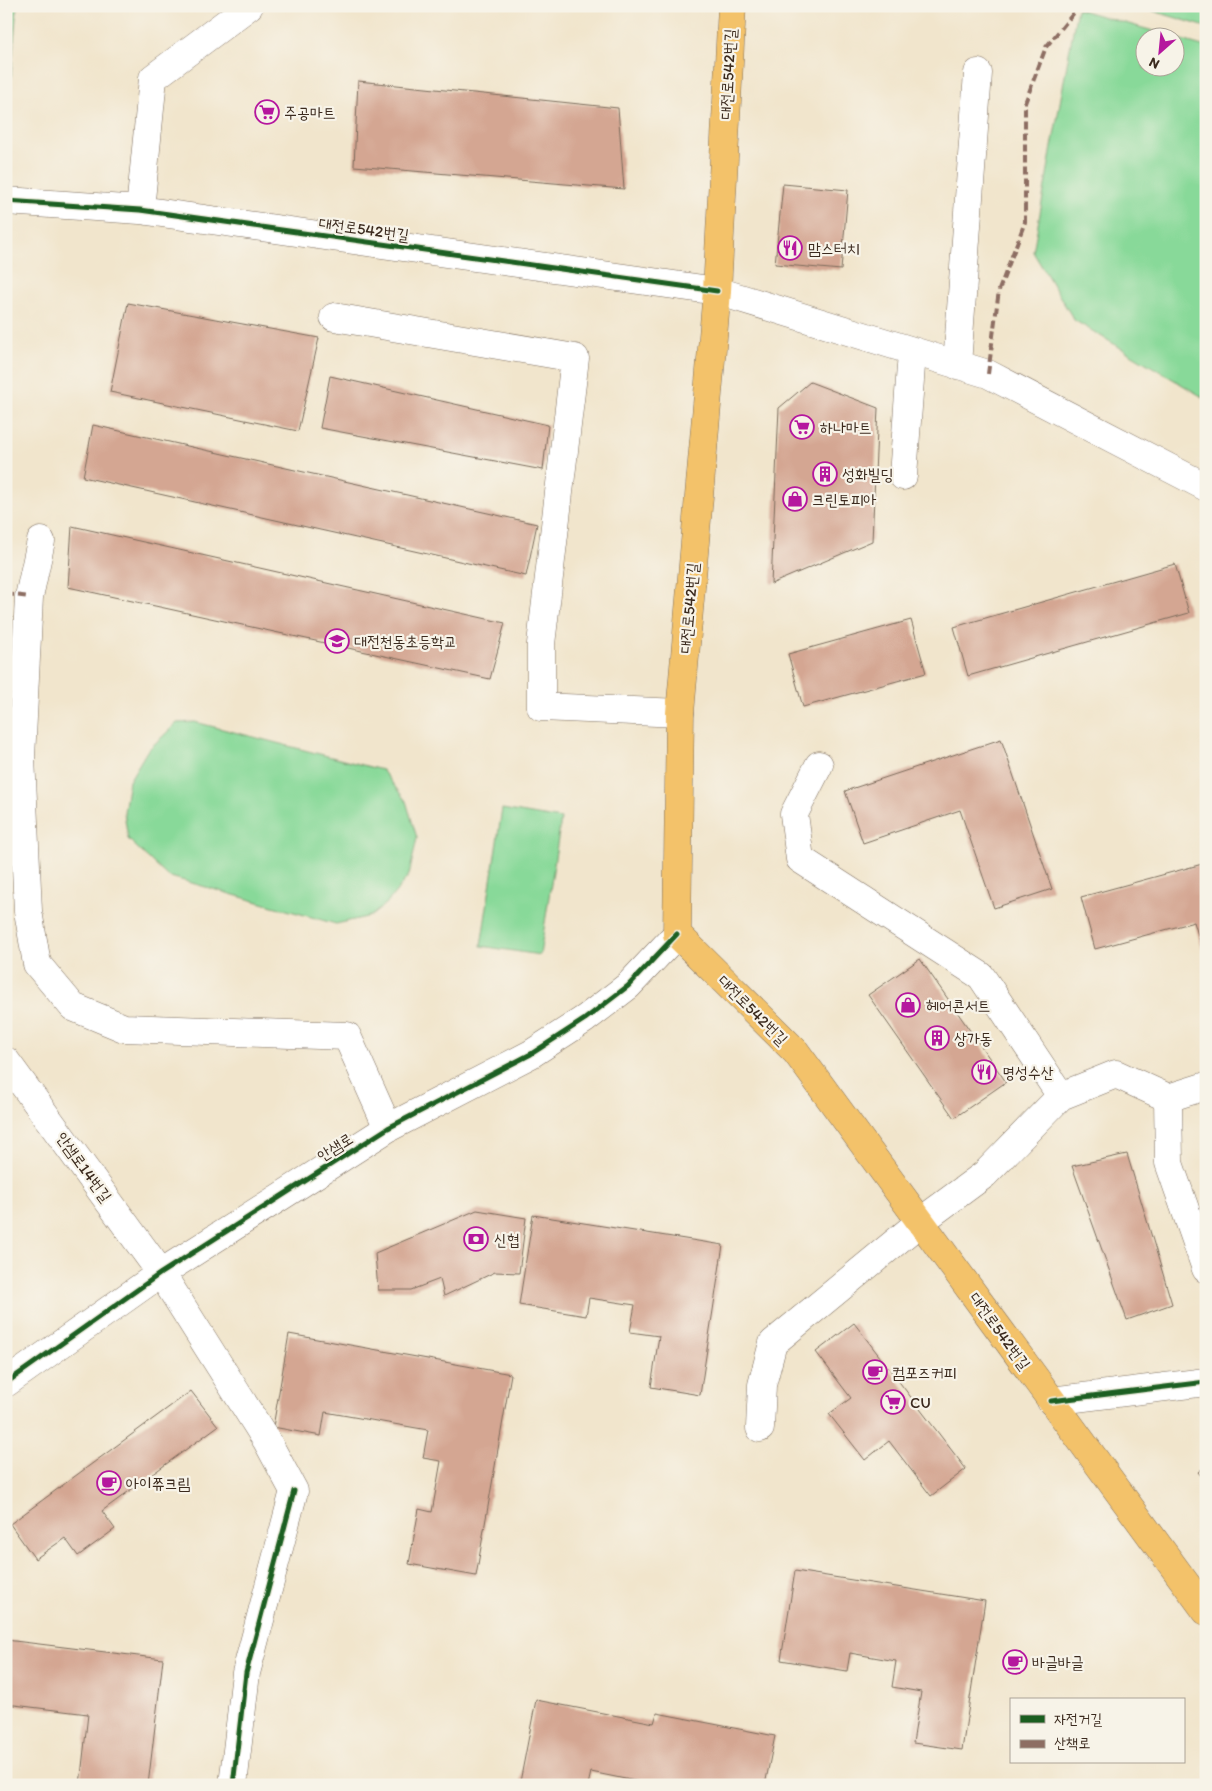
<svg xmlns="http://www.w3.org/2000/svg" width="1212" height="1791" font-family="Itim,'Poor Story',sans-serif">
	<rect width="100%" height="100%" fill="#f7f3e8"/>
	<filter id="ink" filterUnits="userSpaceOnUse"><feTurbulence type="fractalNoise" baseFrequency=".02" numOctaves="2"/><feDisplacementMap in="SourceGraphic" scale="10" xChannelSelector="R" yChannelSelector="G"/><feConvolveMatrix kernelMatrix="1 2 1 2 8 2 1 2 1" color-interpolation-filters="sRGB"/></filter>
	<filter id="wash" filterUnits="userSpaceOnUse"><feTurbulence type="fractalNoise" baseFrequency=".0096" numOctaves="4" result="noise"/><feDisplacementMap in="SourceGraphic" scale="20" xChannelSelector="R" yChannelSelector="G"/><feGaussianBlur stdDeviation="1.12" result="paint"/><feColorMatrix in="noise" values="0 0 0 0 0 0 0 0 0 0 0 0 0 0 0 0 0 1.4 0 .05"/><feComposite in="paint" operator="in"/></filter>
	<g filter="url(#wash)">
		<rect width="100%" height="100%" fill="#f1e5cc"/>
		<path fill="#88d999" stroke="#62825c" d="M6,6H17L6,134Z
			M1137,6H1206V27Z
			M1077,9L1174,37L1144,38V68H1174L1175,38L1206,47V399L1074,320L1033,252Z
			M195,722L382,770L406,801L417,838L409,875L387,903L371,916L336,924L167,876L128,839L124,812L129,781L147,751L177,723Z
			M502,809L561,819L540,955L481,946Z"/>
		<g id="blocks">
			<path fill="#d4a692" d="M358,81L618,108L624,189L354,166Z
				M783,184L848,190L841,270L775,264Z
				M128,303L319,338L298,431L110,392Z
				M330,376L548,425L543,470L320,428Z
				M810,382L878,408L872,541L771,584L779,408Z
				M93,425L537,524L526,576L83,477Z
				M72,526L505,623L490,679L68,587Z
				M1175,564L1189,613L968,676L954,627Z
				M911,620L926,673L803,707L788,654Z
				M1001,739L1052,889L994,908L960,810L863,843L845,791Z
				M1206,863V961L1194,922L1095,949L1081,897Z
				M920,959L1006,1082L954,1118L868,995Z
				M1127,1154L1172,1304L1127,1320L1072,1166Z
				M477,1210L526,1218L519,1273L495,1272L444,1296L440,1279L411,1290H378L375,1253Z
				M533,1215L723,1245L700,1395L651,1387L659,1336L630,1332L635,1305L589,1298L586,1316L519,1305Z
				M854,1323L966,1469L931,1496L889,1441L865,1460L829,1414L851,1398L816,1352Z
				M289,1334L511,1374L476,1576L409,1564L419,1509L432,1512L441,1461L423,1458L428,1430L325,1412L321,1436L273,1427Z
				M191,1391L218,1426L102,1511L115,1529L78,1556L65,1538L35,1559L10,1524Z
				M1206,1466V1482L1198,1472Z
				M795,1571L985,1601L962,1750L913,1743L921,1692L892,1687L896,1661L850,1653L847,1671L781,1660Z
				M6,1640L163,1659L148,1785H80L88,1714L6,1704Z
				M536,1700L654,1723L657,1713L775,1736L765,1785H655L591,1772L588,1785H533L520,1782Z"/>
		</g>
	</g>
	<g filter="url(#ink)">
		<use href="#blocks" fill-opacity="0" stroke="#7b6b5b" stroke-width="1"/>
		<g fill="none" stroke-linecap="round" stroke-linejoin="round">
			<g stroke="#7b6b5b" stroke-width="29">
				<path id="minor" d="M6,201L140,210L717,291L988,374L1206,487
					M140,210L153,78L249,6
					M334,317L575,358L541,644V707L680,713
					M957,365L978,73
					M903,476L912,352
					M41,541L29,597L21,757L28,911L37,964L73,1007L124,1028L347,1036L388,1128
					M819,765L794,814L800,859L981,976L1061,1096
					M6,1061L161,1273L267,1441L294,1491L246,1673L233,1785
					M1168,1098L1169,1163L1206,1269
					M6,1383L161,1273L388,1128L531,1054L585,1019L628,986L677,934
					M1051,1401L1206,1382
					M760,1428L762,1385L773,1343L920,1222L985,1174L1061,1096L1116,1074L1168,1098L1206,1086"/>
			</g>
			<g stroke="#7b6b5b" stroke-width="29">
				<path id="major" d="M732,6L717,291L680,713L677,934L796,1052L1206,1611"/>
			</g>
			<use href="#minor" stroke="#fff" stroke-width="28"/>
			<use href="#major" stroke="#f3c26a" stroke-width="28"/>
			<path stroke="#8d6e63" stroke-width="4" stroke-dasharray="8 4" stroke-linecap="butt" d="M988,374L999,290L1025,222V103L1046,47L1077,9
				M6,594L29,597"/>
			<g stroke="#f7f3e8" stroke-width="8">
				<path id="cycleway" d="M6,201L140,210L717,291
					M6,1383L161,1273L388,1128L531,1054L585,1019L628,986L677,934
					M1051,1401L1206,1382
					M233,1785L246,1673L294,1491"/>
			</g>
			<use href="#cycleway" stroke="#1b5e20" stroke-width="5"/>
		</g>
	</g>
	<defs>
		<g id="supermarket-ring" transform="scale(1.25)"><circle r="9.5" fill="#f7f3e8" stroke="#b5179e" stroke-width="1.5"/><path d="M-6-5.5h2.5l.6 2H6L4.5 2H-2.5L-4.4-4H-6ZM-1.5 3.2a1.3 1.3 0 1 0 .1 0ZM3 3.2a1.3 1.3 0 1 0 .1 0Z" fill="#b5179e"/></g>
		<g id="restaurant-ring" transform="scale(1.25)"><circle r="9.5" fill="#f7f3e8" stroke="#b5179e" stroke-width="1.5"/><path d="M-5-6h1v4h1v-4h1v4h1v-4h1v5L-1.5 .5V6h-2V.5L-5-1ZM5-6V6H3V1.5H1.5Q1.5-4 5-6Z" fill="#b5179e"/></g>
		<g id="building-ring" transform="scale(1.25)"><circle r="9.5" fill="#f7f3e8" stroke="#b5179e" stroke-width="1.5"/><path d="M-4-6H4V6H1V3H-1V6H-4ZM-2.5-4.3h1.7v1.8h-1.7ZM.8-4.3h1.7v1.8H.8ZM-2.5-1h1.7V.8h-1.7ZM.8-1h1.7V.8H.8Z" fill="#b5179e"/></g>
		<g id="shop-ring" transform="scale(1.25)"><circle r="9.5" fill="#f7f3e8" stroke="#b5179e" stroke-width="1.5"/><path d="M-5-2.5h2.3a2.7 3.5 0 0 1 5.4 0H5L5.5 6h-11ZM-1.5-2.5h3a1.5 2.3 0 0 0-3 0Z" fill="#b5179e"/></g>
		<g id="school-ring" transform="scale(1.25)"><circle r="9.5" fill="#f7f3e8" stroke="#b5179e" stroke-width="1.5"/><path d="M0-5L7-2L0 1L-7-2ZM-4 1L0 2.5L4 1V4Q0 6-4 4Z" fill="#b5179e"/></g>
		<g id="bank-ring" transform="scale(1.25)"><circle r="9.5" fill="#f7f3e8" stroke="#b5179e" stroke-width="1.5"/><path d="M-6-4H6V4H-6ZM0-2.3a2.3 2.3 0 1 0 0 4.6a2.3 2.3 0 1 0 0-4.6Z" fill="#b5179e"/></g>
		<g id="cafe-ring" transform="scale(1.25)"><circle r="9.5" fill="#f7f3e8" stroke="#b5179e" stroke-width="1.5"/><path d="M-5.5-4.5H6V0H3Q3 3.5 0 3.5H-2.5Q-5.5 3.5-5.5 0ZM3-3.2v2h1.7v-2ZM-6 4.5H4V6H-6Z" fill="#b5179e"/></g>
	</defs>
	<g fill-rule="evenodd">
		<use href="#supermarket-ring" x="267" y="112"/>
		<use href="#restaurant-ring" x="790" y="248"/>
		<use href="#supermarket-ring" x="802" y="427"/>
		<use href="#building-ring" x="825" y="474"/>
		<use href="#shop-ring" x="795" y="499"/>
		<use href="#school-ring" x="337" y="641"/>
		<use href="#shop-ring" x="908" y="1005"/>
		<use href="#building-ring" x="937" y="1038"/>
		<use href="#restaurant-ring" x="984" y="1072"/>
		<use href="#bank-ring" x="476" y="1239"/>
		<use href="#cafe-ring" x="875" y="1372"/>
		<use href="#supermarket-ring" x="893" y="1402"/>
		<use href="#cafe-ring" x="109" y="1483"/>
		<use href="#cafe-ring" x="1015" y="1662"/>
	</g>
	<g text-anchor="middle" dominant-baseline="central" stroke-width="4.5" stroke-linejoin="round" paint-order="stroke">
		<g font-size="16" fill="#3b2a1e" stroke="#f7f3e8">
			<text transform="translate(728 74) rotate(-87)">대전로542번길</text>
			<text transform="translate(364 229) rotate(8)">대전로542번길</text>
			<text transform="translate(689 608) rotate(-85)">대전로542번길</text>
			<text transform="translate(753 1010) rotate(45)">대전로542번길</text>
			<text transform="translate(335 1147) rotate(-32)">안샘로</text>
			<text transform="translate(84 1167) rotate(54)">안샘로14번길</text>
			<text transform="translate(1000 1331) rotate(54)">대전로542번길</text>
		</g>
		<g font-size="16" fill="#3b2a1e" stroke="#f7f3e8" text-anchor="start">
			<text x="284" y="112">주공마트</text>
			<text x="808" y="248">맘스터치</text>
			<text x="820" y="427">하나마트</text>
			<text x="842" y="474">성화빌딩</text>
			<text x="812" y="499">크린토피아</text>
			<text x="354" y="641">대전천동초등학교</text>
			<text x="926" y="1005">헤어콘서트</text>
			<text x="954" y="1038">상가동</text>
			<text x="1002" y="1072">명성수산</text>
			<text x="494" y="1239">신협</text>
			<text x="892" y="1372">컴포즈커피</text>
			<text x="910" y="1402">CU</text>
			<text x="126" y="1483">아이쮸크림</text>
			<text x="1032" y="1662">바글바글</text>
		</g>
	</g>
	<rect width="1212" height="1791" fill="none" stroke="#f7f3e8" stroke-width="25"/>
	<rect x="1010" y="1698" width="175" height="65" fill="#f7f3e8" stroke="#aca397"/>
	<rect x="1020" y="1715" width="25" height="8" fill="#1b5e20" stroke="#aca397"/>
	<text x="1054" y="1724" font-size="15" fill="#3b2a1e">자전거길</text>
	<rect x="1020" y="1740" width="25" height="8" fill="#8d6e63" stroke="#aca397"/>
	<text x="1054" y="1748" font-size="15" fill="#3b2a1e">산책로</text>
	<g transform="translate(1160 52) rotate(207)"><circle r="24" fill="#f7f3e8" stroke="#aca397"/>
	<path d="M0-4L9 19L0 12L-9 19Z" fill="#b5179e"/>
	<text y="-8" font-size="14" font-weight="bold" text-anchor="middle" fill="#3b2a1e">N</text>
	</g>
</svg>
